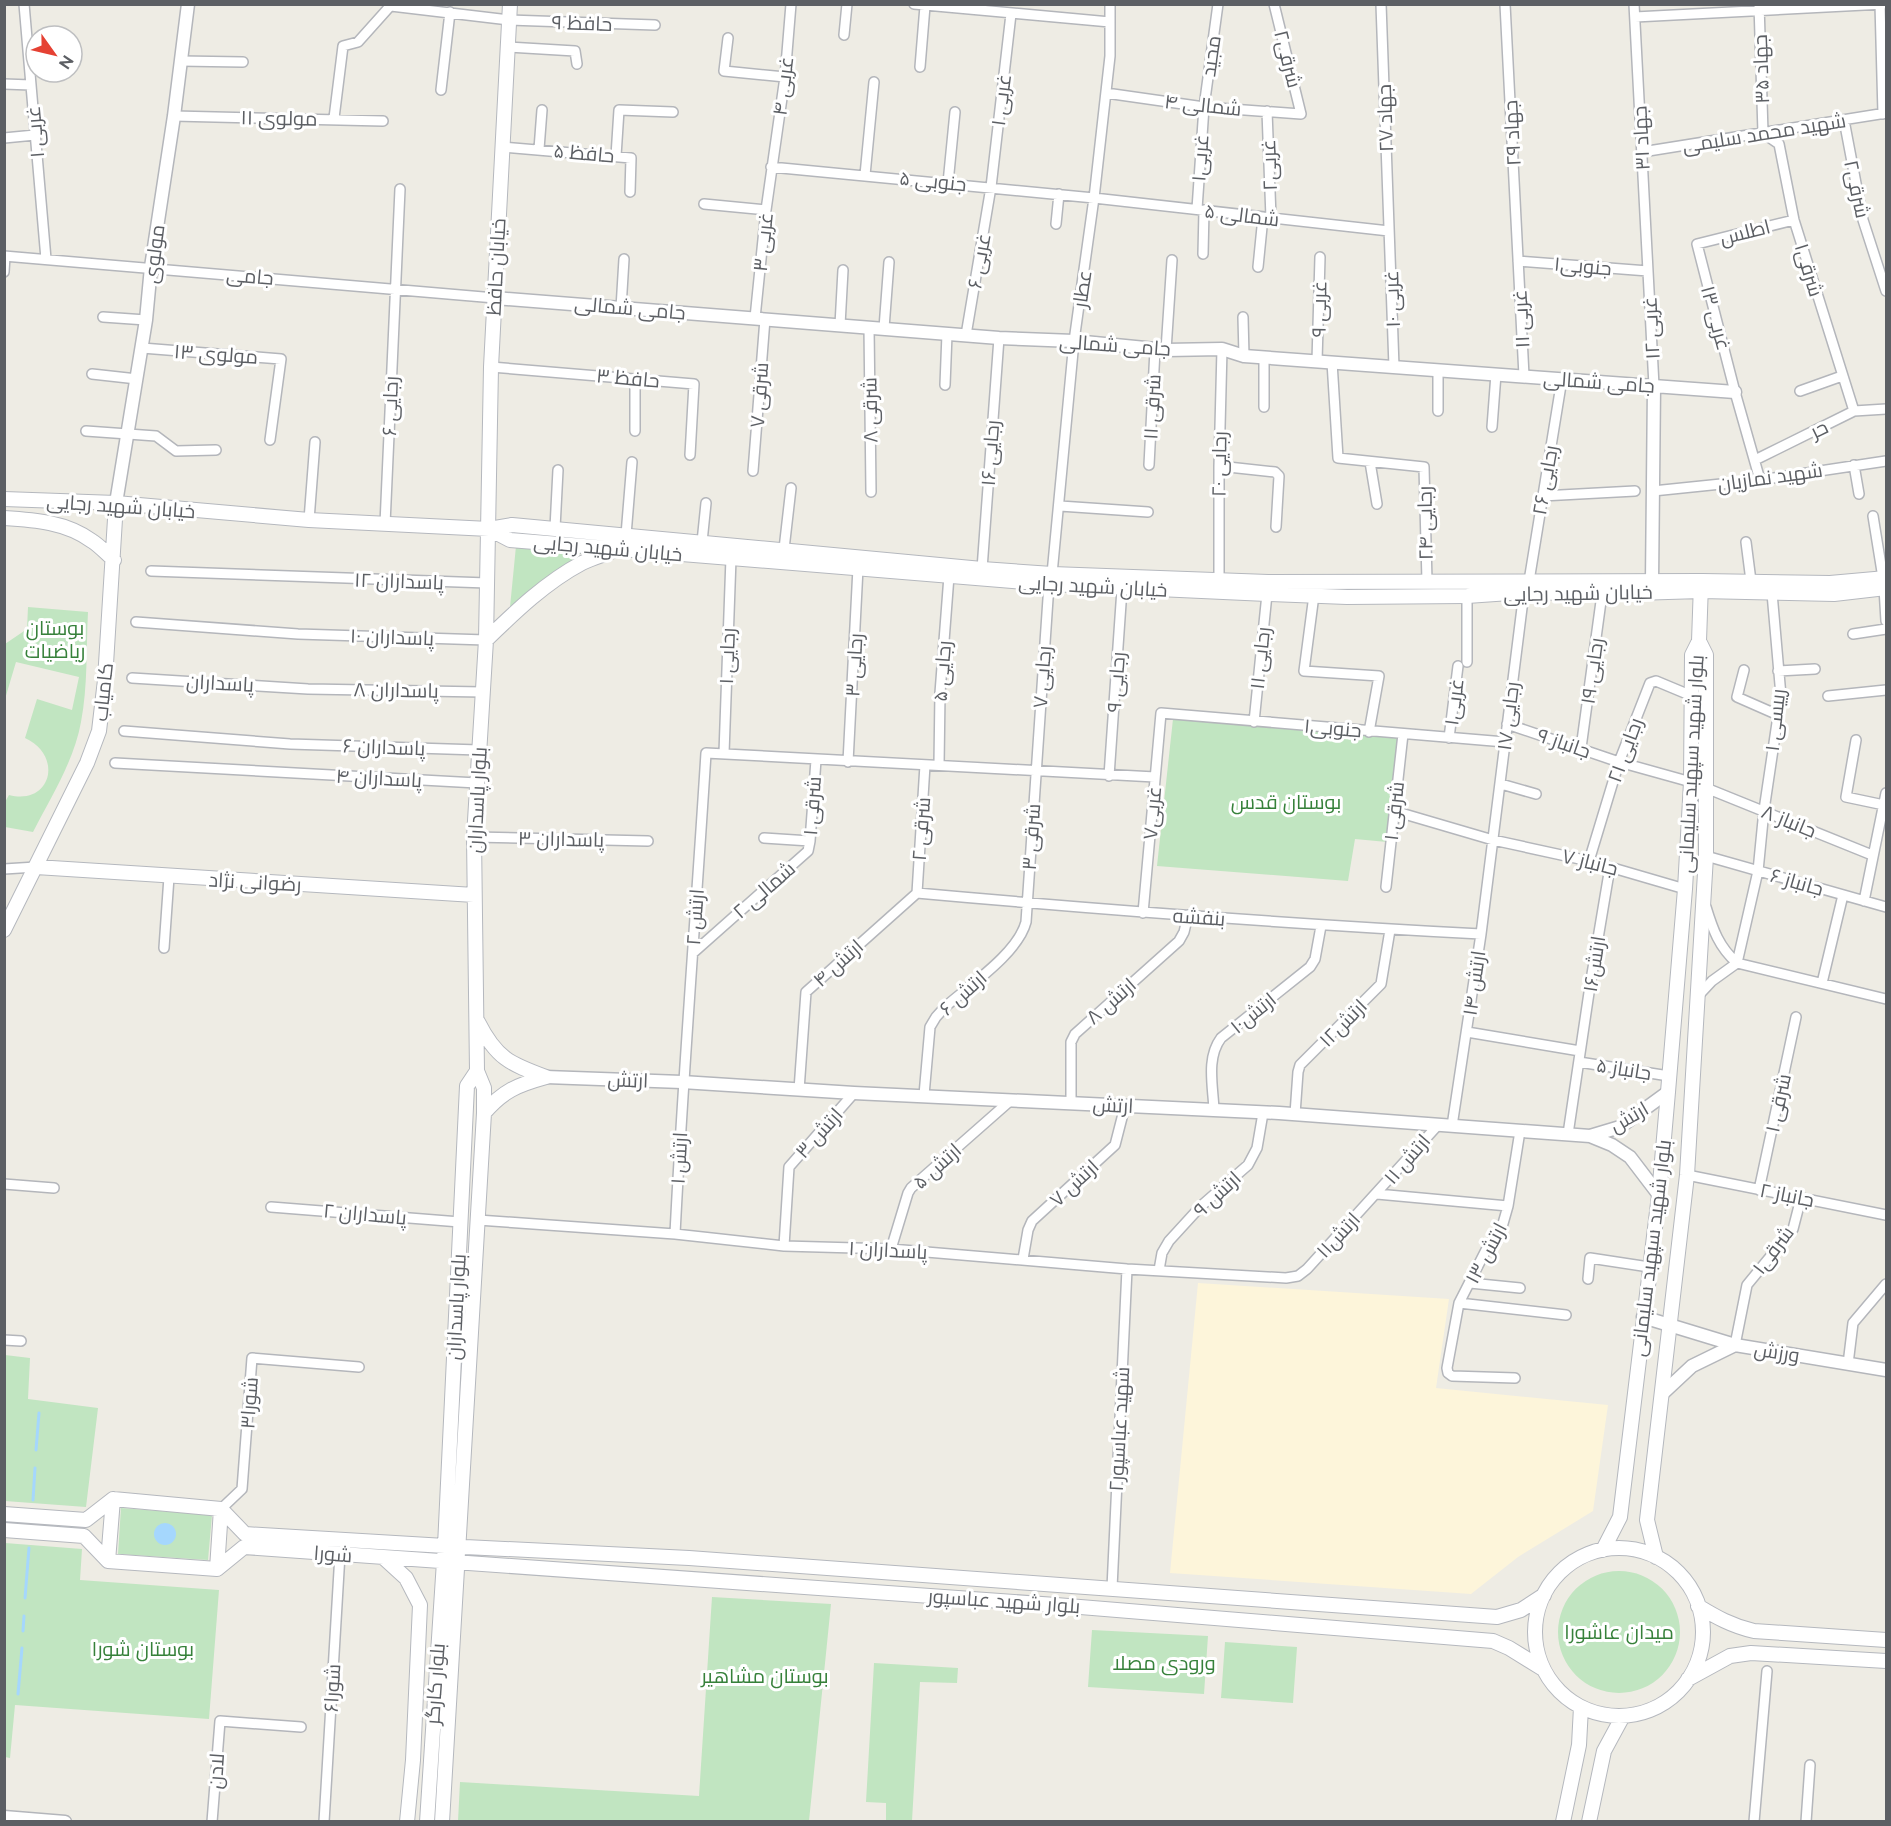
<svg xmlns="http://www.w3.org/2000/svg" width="1891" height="1826" font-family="Raleway,Cairo,sans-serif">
	<rect width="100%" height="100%" fill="#eeece4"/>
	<path fill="#fdf5da" d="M1198,1283L1449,1299L1436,1388L1608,1405L1593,1511L1518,1557L1471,1594L1170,1573Z"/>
	<path fill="#c1e5c1" d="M516,546L584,551L510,607Z
		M28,607L88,612C86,649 88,686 81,722C74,761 51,797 33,832L5,827V802L9,795C51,806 64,756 25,738L37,699L72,710L79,677L16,662L5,699V644L27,629Z
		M1173,719L1403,737L1387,842L1355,839L1348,881L1157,866Z
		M5,1355L30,1358L28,1399L98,1408L86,1507L5,1501Z
		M121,1508L212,1515L208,1560L118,1554Z
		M5,1543L82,1549L80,1580L219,1590L209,1719L15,1705L10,1758L5,1757Z
		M1558 1632a61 61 0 1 1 122 0a61 61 0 1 1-122 0Z
		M712,1597L831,1604L809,1821H458L460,1782L699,1796Z
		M1092,1630L1208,1636L1204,1694L1088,1687Z
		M1225,1642L1297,1647L1293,1703L1221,1698Z
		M874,1663L958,1668L957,1683L920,1682L912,1821H886V1803L866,1802Z"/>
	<path fill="#a5d7fd" d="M154 1534a11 11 0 1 1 22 0a11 11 0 1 1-22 0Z"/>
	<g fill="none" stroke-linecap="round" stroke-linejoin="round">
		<path stroke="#a5d7fd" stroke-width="3" d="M36,1450L39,1413
			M33,1500L35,1468
			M25,1598L29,1548
			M23,1631L24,1616
			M18,1694L22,1648"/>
		<g stroke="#b4b6bb" stroke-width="12">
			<path id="minor" d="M24,4L46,259
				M914,4L1110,22
				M1381,4L1394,367
				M1505,4L1524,376
				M1634,4L1654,386
				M1759,4L1763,133L1779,144L1794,220L1854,411
				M1880,4L1883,114
				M391,6L509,20L655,25
				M1635,17L1884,4
				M844,35L847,4
				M728,38L724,71L785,77
				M508,47L575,51L577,64
				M180,61L243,62
				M920,67L925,6
				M4,84L31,85
				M441,90L450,12
				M1106,93L1204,107L1301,114L1274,4
				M1267,111L1271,218
				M174,116L383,121
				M334,118L343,46L358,42L392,4
				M1844,120L1863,220L1886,291
				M4,138L35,135
				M503,147L631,158L630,192
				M539,149L542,110
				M1642,152L1886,113
				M616,156L619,110L673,112
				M771,167L1094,198L1389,231
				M865,175L874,82
				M948,183L955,112
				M704,204L766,210
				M1197,209L1204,107L1218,4
				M1056,224L1059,194
				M1203,254L1204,210
				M4,256L495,298
				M1518,261L1648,271
				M1258,267L1263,217
				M4,272L5,256
				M621,308L624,259
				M103,317L146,320
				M1243,317L1244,356
				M755,318L766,210L785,77L791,4
				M840,325L843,270
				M869,327L871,492
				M884,328L889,262
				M966,335L991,187L1011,14
				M142,348L281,359L270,440
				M1166,350L1172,260
				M1317,361L1320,257
				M1332,362L1338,458L1424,467L1427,581
				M491,367L694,384L690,455
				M1438,370V411
				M92,374L137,379
				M945,385L947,334
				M1800,391L1842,376
				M1264,407V358
				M1492,427L1496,374
				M86,431L156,436L176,451L216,450
				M635,431V379
				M1755,460L1854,411L1886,409
				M1370,462L1377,504
				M1149,465L1155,350
				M1854,465L1859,494
				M1219,466L1275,472L1279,476L1276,527
				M753,471L765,319
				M1760,480L1735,392L1697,244L1794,220
				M1653,491L1760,480L1886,461
				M1542,496L1635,491
				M1060,506L1148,512
				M1873,516L1883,578
				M309,520L315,442
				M385,524L400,189
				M555,528L558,470
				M626,535L632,462
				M702,542L706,503
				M1746,542L1751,581
				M784,549L791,488
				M982,569L999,338
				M151,571L487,583
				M1052,574L1074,341L1094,198L1110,56V4
				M1219,579V466L1222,349
				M1529,581L1562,379
				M1884,588L1886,621
				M1314,595L1304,671L1379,676L1369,732
				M1467,596V662
				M136,622L298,634L486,640
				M1853,634L1886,629
				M1744,670L1737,697L1778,715
				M1778,671L1815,669
				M132,678L308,689L483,692
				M1828,696L1886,690
				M1254,722L1267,594
				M1507,724L1619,762L1691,782
				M124,731L290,744L479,750
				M1449,738L1458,666
				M1856,740L1846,797L1884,805
				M1581,748L1602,594
				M724,753L731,558
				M848,762L858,568
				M115,763L477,783
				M939,765L940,693L949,576
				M1109,776L1122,589
				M1501,784L1536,794
				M1706,788L1872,855
				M1394,811L1493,840L1589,861L1685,889
				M474,837L648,841
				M764,838L810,841
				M1706,856L1886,907
				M1589,861L1619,762L1650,683L1656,681L1692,696
				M4,869L36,867
				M1386,887L1403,734
				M917,893C1105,910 1293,924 1481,934
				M917,893L925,765
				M1864,901L1886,793
				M1706,907C1713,930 1719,947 1737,963L1886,999
				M1143,913L1161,713L1505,742
				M164,948L169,877
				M693,953L808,851L810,841L816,760
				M1737,963L1758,871L1764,810L1781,696L1772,593
				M1822,983L1843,895
				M1698,996L1712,981L1737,963
				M1467,1032L1580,1051
				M1579,1062L1669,1076
				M799,1090L806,992L917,893
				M924,1095L930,1027L936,1017L945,1007C970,985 1018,953 1026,922L1049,584
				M1071,1103V1042L1075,1034L1179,941L1184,932L1188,915
				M1214,1110C1213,1086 1206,1058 1221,1038L1310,967L1315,959L1321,926
				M1295,1114L1298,1072L1300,1065L1381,984L1390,930
				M1452,1126L1481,934L1524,592
				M1568,1134L1590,986L1610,867
				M1687,1175L1886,1215
				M4,1184L54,1188
				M1759,1190L1796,1017
				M1377,1194L1508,1206
				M271,1207L460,1222
				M478,1220L675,1234L784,1246L891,1249L1127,1269L1286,1278L1298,1276L1307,1269L1438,1125
				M675,1234C683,1074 696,914 706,753L1155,777
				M784,1246L789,1167L854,1093
				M891,1249L908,1193L911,1188L1011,1100
				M1023,1259L1028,1230L1032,1221L1115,1145L1125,1106
				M1159,1270L1162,1253L1169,1241L1201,1206L1248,1165L1257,1148L1263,1113
				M1588,1279L1590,1258L1649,1267
				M1470,1283L1520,1288
				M1459,1303L1566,1315
				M4,1340L21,1341
				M1735,1345L1747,1285L1793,1229L1801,1198
				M1848,1364L1853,1323L1886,1284
				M1515,1378L1452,1376L1448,1373L1447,1368L1459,1303L1486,1250L1502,1227L1508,1206L1520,1131
				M221,1509L242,1489L252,1358L359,1367
				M1112,1588L1127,1269
				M212,1822L220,1721L301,1727
				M324,1822L340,1554
				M1754,1822L1767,1671
				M1806,1822L1810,1765"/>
		</g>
		<g stroke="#b4b6bb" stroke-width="15">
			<path id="tertiary" d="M495,298L999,338L1074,341L1166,350L1222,349L1244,356L1735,392
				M116,503L146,320L151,267L174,116L188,4
				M1652,582L1654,386
				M546,1077L682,1082L854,1093L1279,1113L1590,1136L1620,1127L1668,1092
				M1590,1136L1612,1145L1630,1157L1659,1195
				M1643,1317L1735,1345L1886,1370
				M1662,1394L1692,1366L1735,1345
				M4,1817L65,1822"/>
		</g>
		<g stroke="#b5b8be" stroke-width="16">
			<path id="secondary" d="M4,499L116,503L309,520L489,529L512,525L982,569L1052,574L1268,582L1702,581L1830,583L1886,578
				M4,518C35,520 66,522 92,541C100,546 107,554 114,560
				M489,529L510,540L1049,584L1267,594L1347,597L1467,596L1524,592L1602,594L1701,591L1834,594L1886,588
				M486,640C515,612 546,582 582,563C592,558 603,555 613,551
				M36,867L474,895
				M4,930L87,763L99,731L105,680L116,503
				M478,1022C496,1058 510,1064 546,1077
				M484,1113C503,1091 517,1085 546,1077
				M221,1509L245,1534L445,1546L689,1558L1497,1617L1521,1610L1544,1595
				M4,1514L86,1520L113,1499
				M4,1530L84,1536L108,1561
				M1535 1632a84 84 0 1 1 168 0a84 84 0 1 1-168 0Z
				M1603,1550L1620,1517L1659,1195L1668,1092L1685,889L1691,782L1692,655L1699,641L1701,584
				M383,1557L406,1578L420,1605L413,1760L407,1822
				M1656,1557L1647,1520L1687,1175L1706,856V655L1699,641
				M108,1561L113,1499L221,1509
				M108,1561L217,1569L221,1509
				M217,1569L244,1547L1056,1605L1493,1641L1509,1648L1543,1669
				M1698,1606C1716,1617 1732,1626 1754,1631L1886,1640
				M1688,1679L1730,1656L1751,1653L1886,1661
				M427,1822L445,1546L467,1086L477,1071
				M442,1822L484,1113V1088L477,1071L474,837L486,640L491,367L510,4
				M1563,1822L1579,1745L1581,1707
				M1589,1822L1604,1751L1623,1716"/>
		</g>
		<use href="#minor" stroke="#fff" stroke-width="9"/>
		<use href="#tertiary" stroke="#fff" stroke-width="12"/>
		<use href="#secondary" stroke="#fff" stroke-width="14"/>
	</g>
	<g text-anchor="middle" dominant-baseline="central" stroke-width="6" stroke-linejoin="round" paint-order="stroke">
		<g font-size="20" fill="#5c5f64" stroke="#fff">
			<text transform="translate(582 23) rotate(2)">حافظ ۹</text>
			<text transform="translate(1211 56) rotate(-82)">مجید</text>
			<text transform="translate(1288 59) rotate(76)">شرقی۲</text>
			<text transform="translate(1761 69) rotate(-92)">جهاد ۳۵</text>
			<text transform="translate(783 86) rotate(-83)">غربی ۴</text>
			<text transform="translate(1001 100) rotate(-83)">غربی ۱</text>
			<text transform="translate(1203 105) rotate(6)">شمالی ۴</text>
			<text transform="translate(279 118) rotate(1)">مولوی ۱۱</text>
			<text transform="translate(1385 118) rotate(-92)">جهاد ۲۷</text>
			<text transform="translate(35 132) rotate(-95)">غربی ۱</text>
			<text transform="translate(1512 133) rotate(-93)">جهاد ۲۹</text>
			<text transform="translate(1764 133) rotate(-9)">شهید محمد سلیمی</text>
			<text transform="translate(1641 138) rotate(-93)">جهاد ۳۱</text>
			<text transform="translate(584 153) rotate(5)">حافظ ۵</text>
			<text transform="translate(1200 158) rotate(-86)">غربی۱</text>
			<text transform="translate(1269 165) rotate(-92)">غربی۲</text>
			<text transform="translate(933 181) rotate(6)">جنوبی ۵</text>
			<text transform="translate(1857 189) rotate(78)">شرقی۲</text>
			<text transform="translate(1242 215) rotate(7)">شمالی ۵</text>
			<text transform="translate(1745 232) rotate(-14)">اطلس</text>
			<text transform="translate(763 242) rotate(-84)">غربی ۳</text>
			<text transform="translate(154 254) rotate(-83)">مولوی</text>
			<text transform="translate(979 261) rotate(-80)">غربی ۶</text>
			<text transform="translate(1583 266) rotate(5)">جنوبی۱</text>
			<text transform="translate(496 267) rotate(-87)">خیابان حافظ</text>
			<text transform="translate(1809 270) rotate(73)">شرقی۱</text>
			<text transform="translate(250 276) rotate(5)">جامی</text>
			<text transform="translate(1082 289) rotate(-82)">عطار</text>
			<text transform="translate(1392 299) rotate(-92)">غربی ۱۰</text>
			<text transform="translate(630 308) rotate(5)">جامی شمالی</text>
			<text transform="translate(1319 309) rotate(-89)">غربی ۹</text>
			<text transform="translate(1716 318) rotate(75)">غربی ۱۳</text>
			<text transform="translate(1521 319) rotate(-93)">غربی ۱۱</text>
			<text transform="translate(1651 328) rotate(-93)">غربی ۱۲</text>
			<text transform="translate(1115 345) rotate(4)">جامی شمالی</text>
			<text transform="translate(216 354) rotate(4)">مولوی ۱۳</text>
			<text transform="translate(628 378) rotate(5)">حافظ ۳</text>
			<text transform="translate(1599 382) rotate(4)">جامی شمالی</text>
			<text transform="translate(759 395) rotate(-86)">شرقی ۷</text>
			<text transform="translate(390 406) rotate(-88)">رجایی ۶</text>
			<text transform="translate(1152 407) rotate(-87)">شرقی ۱۱</text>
			<text transform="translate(870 410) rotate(-91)">شرقی ۸</text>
			<text transform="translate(1819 429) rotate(-26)">حر</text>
			<text transform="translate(990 453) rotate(-86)">رجایی ۱۶</text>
			<text transform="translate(1219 464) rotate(-89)">رجایی ۲۰</text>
			<text transform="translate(1770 477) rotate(-8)">شهید نمازیان</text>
			<text transform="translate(1545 480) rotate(-80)">رجایی ۲۶</text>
			<text transform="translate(121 506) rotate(4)">خیابان شهید رجایی</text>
			<text transform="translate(1425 523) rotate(-91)">رجایی ۲۴</text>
			<text transform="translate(608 548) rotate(5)">خیابان شهید رجایی</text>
			<text transform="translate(399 581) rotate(2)">پاسداران ۱۲</text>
			<text transform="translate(1093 586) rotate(3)">خیابان شهید رجایی</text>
			<text transform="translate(1578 593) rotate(-1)">خیابان شهید رجایی</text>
			<text transform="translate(392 637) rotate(2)">پاسداران ۱۰</text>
			<text transform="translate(727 656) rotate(-88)">رجایی ۱</text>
			<text transform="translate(1260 658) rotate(-84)">رجایی ۱۱</text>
			<text transform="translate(854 665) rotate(-87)">رجایی ۳</text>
			<text transform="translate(942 671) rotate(-86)">رجایی ۵</text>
			<text transform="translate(1592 671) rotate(-82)">رجایی ۱۹</text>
			<text transform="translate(1042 677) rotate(-86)">رجایی ۷</text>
			<text transform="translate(1116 682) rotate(-86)">رجایی ۹</text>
			<text transform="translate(220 683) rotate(3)">پاسداران</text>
			<text transform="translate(396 690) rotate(1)">پاسداران ۸</text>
			<text transform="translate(103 692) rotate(-84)">کامیاب</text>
			<text transform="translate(1454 702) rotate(-83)">غربی۱</text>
			<text transform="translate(1508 716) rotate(-83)">رجایی ۱۷</text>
			<text transform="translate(1775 720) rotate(-84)">رییسی ۱</text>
			<text transform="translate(1333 728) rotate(5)">جنوبی۱</text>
			<text transform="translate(1564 743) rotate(19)">جانباز ۹</text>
			<text transform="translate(384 747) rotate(2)">پاسداران ۶</text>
			<text transform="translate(1625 750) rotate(-70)">رجایی ۲۱</text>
			<text transform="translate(1691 764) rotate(-87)">بلوار شهید سپهبد سلیمانی</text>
			<text transform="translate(379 778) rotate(3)">پاسداران ۴</text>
			<text transform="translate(477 800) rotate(-87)">بلوار پاسداران</text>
			<text transform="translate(812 806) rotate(-86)">شرقی ۱</text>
			<text transform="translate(1394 811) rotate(-84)">شرقی ۱</text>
			<text transform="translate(1152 813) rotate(-85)">غربی۷</text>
			<text transform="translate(1789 821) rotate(22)">جانباز ۸</text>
			<text transform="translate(921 829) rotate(-86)">شرقی ۲</text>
			<text transform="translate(1031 837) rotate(-86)">شرقی ۳</text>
			<text transform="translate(561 839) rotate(1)">پاسداران ۳</text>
			<text transform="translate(1590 862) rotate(14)">جانباز ۷</text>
			<text transform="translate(255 882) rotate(3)">رضوانی نژاد</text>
			<text transform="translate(1797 882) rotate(16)">جانباز ۶</text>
			<text transform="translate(764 890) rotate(-41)">شمالی ۲</text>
			<text transform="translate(695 917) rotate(-86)">ارتش ۲</text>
			<text transform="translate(1199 917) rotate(4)">بنفشه</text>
			<text transform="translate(838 963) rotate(-42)">ارتش ۴</text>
			<text transform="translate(1594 964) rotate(-81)">ارتش۱۶</text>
			<text transform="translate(1474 983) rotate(-82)">ارتش ۱۴</text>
			<text transform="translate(963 993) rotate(-42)">ارتش ۶</text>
			<text transform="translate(1111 1001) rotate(-41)">ارتش ۸</text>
			<text transform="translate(1253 1013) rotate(-39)">ارتش۱۰</text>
			<text transform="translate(1343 1023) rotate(-45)">ارتش۱۲</text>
			<text transform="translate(1624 1069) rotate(9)">جانباز ۵</text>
			<text transform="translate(628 1080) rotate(2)">ارتش</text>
			<text transform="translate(1778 1103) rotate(-78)">شرقی ۱</text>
			<text transform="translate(1113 1105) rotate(3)">ارتش</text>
			<text transform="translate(1629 1117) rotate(-30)">ارتش</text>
			<text transform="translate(819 1133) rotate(-48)">ارتش ۳</text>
			<text transform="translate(679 1158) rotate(-87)">ارتش ۱</text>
			<text transform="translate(1407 1159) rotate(-49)">ارتش ۱۱</text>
			<text transform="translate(937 1166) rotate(-42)">ارتش ۵</text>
			<text transform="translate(1074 1183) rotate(-43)">ارتش ۷</text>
			<text transform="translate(1217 1194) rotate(-43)">ارتش ۹</text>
			<text transform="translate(1787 1195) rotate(11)">جانباز ۲</text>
			<text transform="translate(365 1214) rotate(5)">پاسداران ۲</text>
			<text transform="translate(1338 1235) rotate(-47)">ارتش۱۱</text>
			<text transform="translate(1651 1248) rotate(-83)">بلوار شهید سپهبد سلیمانی</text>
			<text transform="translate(888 1250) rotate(3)">پاسداران ۱</text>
			<text transform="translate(1773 1250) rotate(-53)">شرقی۱</text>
			<text transform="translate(1486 1253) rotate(-62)">ارتش ۱۳</text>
			<text transform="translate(456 1307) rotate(-87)">بلوار پاسداران</text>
			<text transform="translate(1777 1352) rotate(9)">ورزش</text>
			<text transform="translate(249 1403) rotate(-86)">شورا۳</text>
			<text transform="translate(1119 1429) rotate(-87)">شهید عباسپور۲</text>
			<text transform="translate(333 1554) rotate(4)">شورا</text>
			<text transform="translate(1004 1601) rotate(4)">بلوار شهید عباسپور</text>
			<text transform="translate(435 1684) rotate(-86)">بلوار کارگر</text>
			<text transform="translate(332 1688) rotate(-87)">شورا۶</text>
			<text transform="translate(216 1771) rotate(-86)">لادن</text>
		</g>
		<g font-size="20" fill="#36813a" stroke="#fff">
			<text x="55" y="628">بوستان<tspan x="55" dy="23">ریاضیات</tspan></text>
			<text x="1286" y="802">بوستان قدس</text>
			<text x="1619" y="1632">میدان عاشورا</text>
			<text x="143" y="1649">بوستان شورا</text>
			<text x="1164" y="1663">ورودی مصلا</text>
			<text x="765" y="1676">بوستان مشاهیر</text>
		</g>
	</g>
	<rect width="1891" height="1826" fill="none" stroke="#5c5f64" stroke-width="12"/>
	<g transform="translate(54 54) rotate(124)"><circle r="28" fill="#ffffff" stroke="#bebfc1" stroke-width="1.5"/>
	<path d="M0-4.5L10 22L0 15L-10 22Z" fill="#e54133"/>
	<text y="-9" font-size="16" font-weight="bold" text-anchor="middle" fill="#5c5f64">N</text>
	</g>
</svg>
